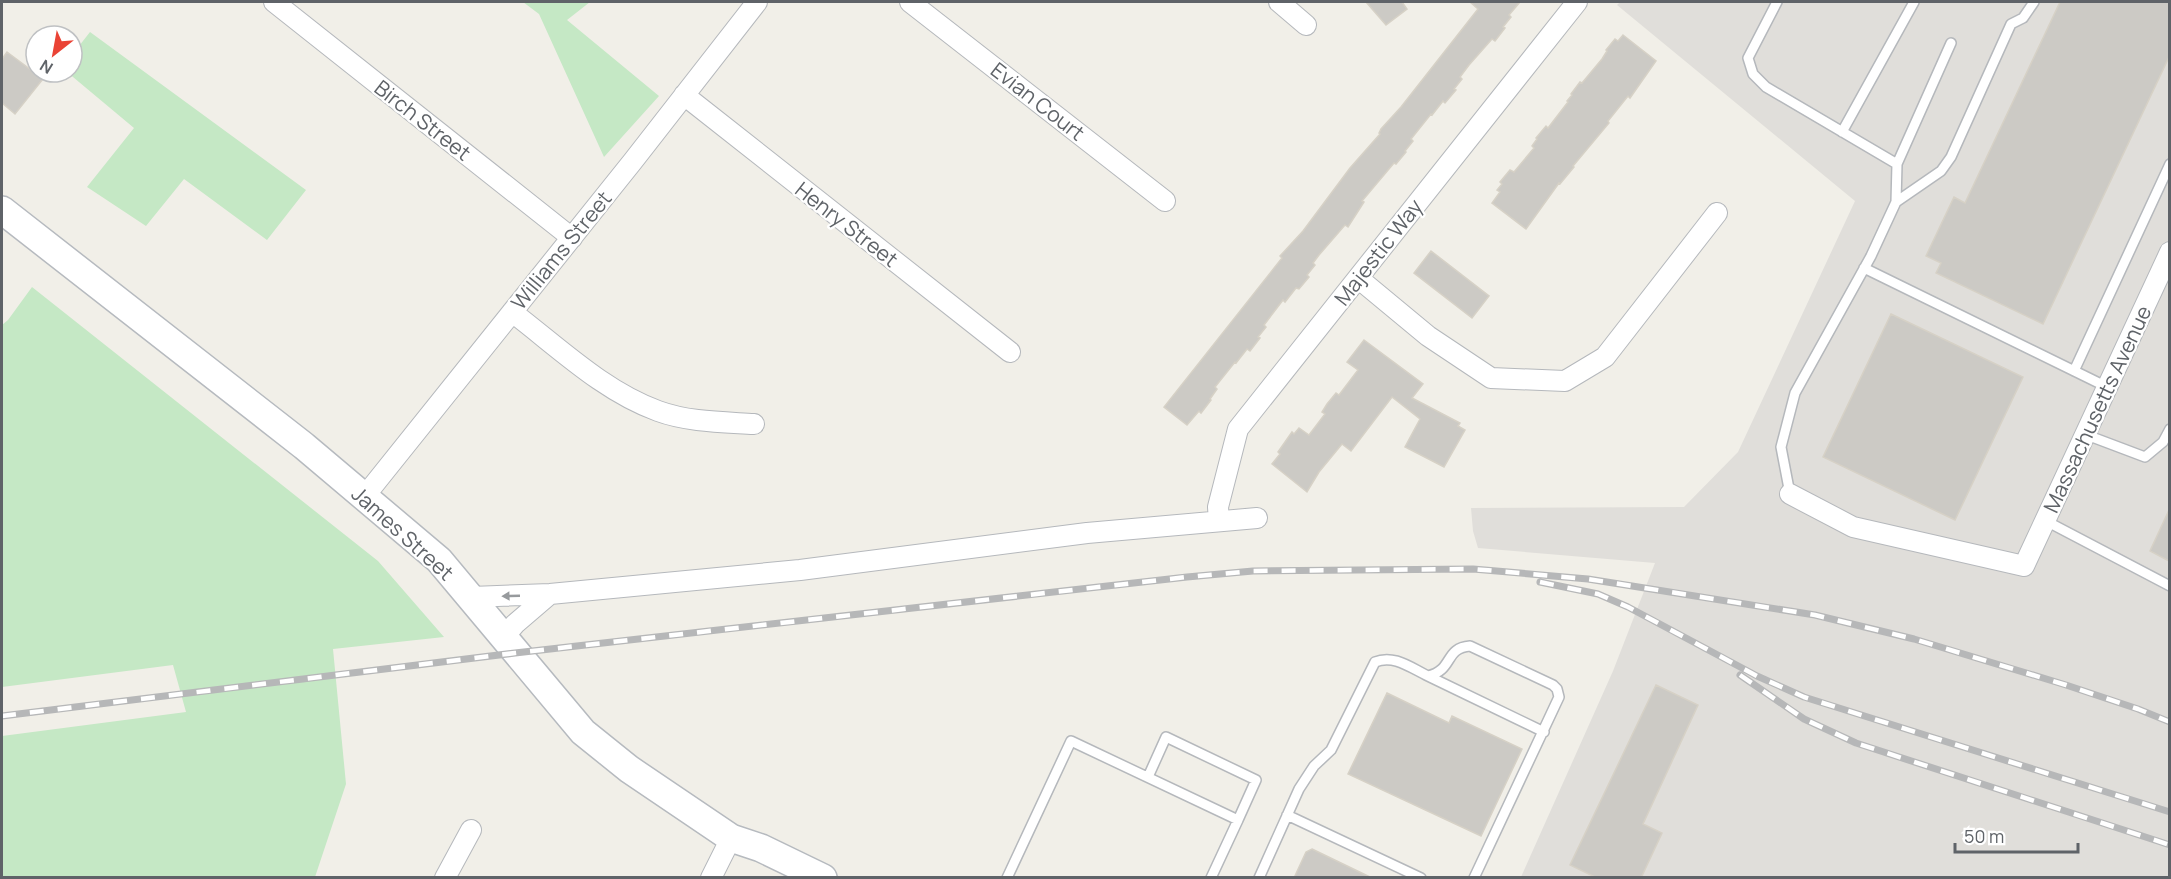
<svg xmlns="http://www.w3.org/2000/svg" width="2171" height="879" font-family="Manrope,sans-serif">
	<rect width="100%" height="100%" fill="#f1efe8"/>
	<path fill="#e0deda" d="M1620,2H2169V877H1521L1613,671L1655,563L1478,548L1473,531L1471,508L1684,507L1738,452L1855,201L1617,5Z"/>
	<path fill="#c5e8c5" d="M523,2H590L567,20L659,96L604,157L539,14Z
		M90,32L306,190L267,240L184,179L146,226L87,187L134,128L67,72H72V55Z
		M32,287L378,561L444,637L333,649L346,784L315,877H2V736L186,712L173,665L2,687V325L8,320Z"/>
	<path fill="#cccac5" stroke="#d6d1c6" stroke-width="1.5" d="M1366,2H1402L1407,9L1386,25Z
		M1470,2H1520L1509,15L1511,17L1503,27L1505,28L1495,41L1492,39L1469,65L1460,77L1462,79L1454,89L1456,90L1445,103L1443,101L1432,115L1431,114L1411,139L1413,141L1405,151L1406,152L1396,164L1394,163L1362,201L1364,202L1348,227L1345,225L1319,255L1313,263L1315,265L1307,275L1309,277L1299,289L1296,288L1285,302L1283,300L1264,325L1266,327L1258,337L1260,338L1250,351L1247,349L1236,363L1235,362L1215,387L1217,389L1210,399L1211,400L1201,413L1199,411L1187,425L1164,407L1282,258L1280,256L1303,231L1350,168L1380,134L1379,133L1381,129L1401,107L1478,9Z
		M2060,2H2169V57L2043,324L1936,273L1941,263L1926,256L1954,197L1965,203Z
		M1623,35L1656,61L1630,98L1628,96L1608,121L1609,123L1573,166L1574,167L1560,184L1559,183L1526,229L1492,203L1500,192L1497,190L1502,184L1500,182L1510,170L1514,172L1534,148L1532,146L1537,139L1536,138L1546,126L1548,128L1568,102L1567,101L1572,95L1571,94L1580,82L1582,83L1602,59L1607,51L1606,50L1615,39L1618,41Z
		M7,52L43,79L15,114L2,103V59Z
		M1431,251L1489,296L1472,318L1414,273Z
		M1891,314L2023,377L1955,520L1823,457Z
		M1364,340L1423,384L1412,398L1460,423L1458,426L1465,430L1444,467L1405,447L1420,419L1392,397L1351,451L1342,444L1319,472L1307,492L1272,464L1280,454L1278,452L1292,432L1294,434L1299,428L1309,435L1325,414L1322,412L1327,404L1336,393L1339,395L1358,370L1347,362Z
		M2169,510V561L2150,551Z
		M1656,685L1698,705L1643,824L1662,833L1641,878H1597L1570,865Z
		M1387,693L1449,723L1452,716L1522,749L1481,836L1348,774Z
		M1312,849L1372,878H1294L1306,852Z"/>
	<g fill="none" stroke-linecap="round" stroke-linejoin="round">
		<g stroke="#b5b8bc" stroke-width="12">
			<path id="lane" d="M1777,2L1748,58L1753,74L1766,87L1897,164
				M1842,132L1914,2
				M1896,202L1941,171L1951,157L2011,24L2023,18L2034,2
				M1864,268L2105,386
				M2074,371L2170,164
				M2084,434L2145,457L2163,442L2170,429
				M1790,494L1781,447L1795,393L1871,256L1896,202L1897,164L1951,43
				M2046,521L2170,586
				M1428,676L1544,732
				M1287,815L1421,878
				M1007,878L1071,741L1238,820L1256,780L1166,737L1148,777
				M1211,878L1238,820
				M1259,878L1299,789L1314,766L1331,750L1375,662C1394,654 1411,668 1428,676C1454,670 1444,648 1470,646L1553,685L1557,689L1559,697L1474,878"/>
		</g>
		<g stroke="#b5b8bc" stroke-width="22">
			<path id="street" d="M274,2L572,238
				M910,2L1165,201
				M1279,2L1306,25
				M684,95L1010,352
				M1358,278L1428,336L1491,378L1565,381L1605,357L1717,213
				M512,312C558,347 603,391 658,411C688,422 722,422 754,424
				M1790,494L1853,527L2024,566L2170,252
				M364,497L633,161L757,2
				M1219,521L1218,507L1238,429L1577,2
				M472,597L550,594L800,570L1087,533L1257,518
				M503,638L515,624L550,594
				M445,878L471,830
				M711,878L731,838"/>
		</g>
		<g stroke="#b6babf" stroke-width="30">
			<path id="secondary" d="M2,210L304,446L439,560L583,732L629,769L731,838L761,848L823,878"/>
		</g>
		<use href="#lane" stroke="#fff" stroke-width="9"/>
		<use href="#street" stroke="#fff" stroke-width="20"/>
		<use href="#secondary" stroke="#fff" stroke-width="27"/>
		<g stroke="#b6b7b8" stroke-width="7">
			<path id="rail" d="M1540,582L1598,594L1628,607L1757,676L1804,697L2170,812
				M1740,675L1804,719L1856,743L2170,845
				M2,716L515,653L1187,577L1253,571L1473,569L1588,579L1815,615L1914,639L2066,685L2138,709L2170,722"/>
		</g>
		<use href="#rail" stroke="#fff" stroke-width="4.5" stroke-dasharray="14" stroke-linecap="butt"/>
	</g>
	<defs><path id="oneway-solid" d="M-6-.8H1V-3.2L6.5 0L1 3.2V.8H-6Z" transform="scale(1.5)"/></defs>
	<use fill="#979a9d" href="#oneway-solid" transform="translate(511 596) rotate(178)"/>
	<g text-anchor="middle" dominant-baseline="central" stroke-width="4.5" stroke-linejoin="round" paint-order="stroke">
		<g font-size="21" fill="#5f6368" stroke="#fff">
			<text transform="translate(1038 101) rotate(38)">Evian Court</text>
			<text transform="translate(423 120) rotate(38)">Birch Street</text>
			<text transform="translate(847 224) rotate(38)">Henry Street</text>
			<text transform="translate(561 250) rotate(-51)">Williams Street</text>
			<text transform="translate(1378 252) rotate(-52)">Majestic Way</text>
			<text transform="translate(2097 409) rotate(-65)">Massachusetts Avenue</text>
			<text transform="translate(403 533) rotate(42)">James Street</text>
		</g>
	</g>
	<rect width="2171" height="879" fill="none" stroke="#5f6368" stroke-width="6"/>
	<g transform="translate(54 54) rotate(211)"><circle r="28" fill="#ffffff" stroke="#bfc1c3" stroke-width="1.5"/>
	<path d="M0-4.5L10 22L0 15L-10 22Z" fill="#ea4335"/>
	<text y="-9" font-size="16" font-weight="bold" text-anchor="middle" fill="#5f6368">N</text>
	</g>
	<path d="M1955 843v9h123v-9" fill="none" stroke="#5f6368" stroke-width="3"/>
	<text x="1964" y="843" font-size="18" fill="#5f6368" stroke="#ffffff" stroke-width="4.5" paint-order="stroke">50 m</text>
</svg>
